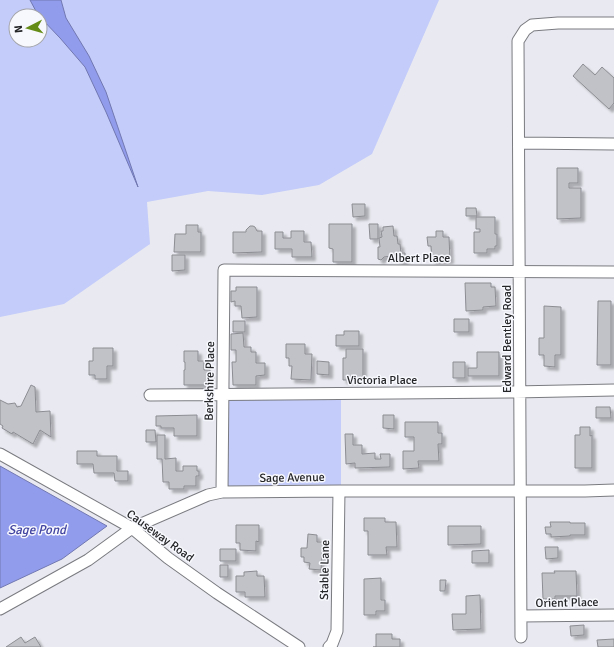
<svg xmlns="http://www.w3.org/2000/svg" width="614" height="647" font-family="Signika,sans-serif">
	<defs>
		<filter id="shadow"><feDropShadow dx="3.5" dy="3.5" stdDeviation="1" flood-color="#0004"/></filter>
	</defs>
	<rect width="100%" height="100%" fill="#e9eaf1"/>
	<path fill="#c4ccf9" fill-rule="evenodd" d="M0,0H439L372,154L319,185L262,195L208,191L147,202L150,244L64,304L0,317ZM16,16H40V40H16Z
		M224,395H341V489L223,490Z"/>
	<path fill="#929cec" stroke="#7178b1" d="M30,0H61L66,18L89,56L106,92L138,187L106,112L85,67L60,38L40,17V16L38,15Z
		M0,466L107,526L62,559L0,588Z"/>
	<path fill="#c0c2c8" stroke="#8c8d93" filter="url(#shadow)" d="M583,64L595,75L602,67L614,78V103L609,109L573,76Z
		M557,168H578V183H569V188H581V218L557,219Z
		M352,204H365V216L353,217Z
		M466,208H476L477,216H466Z
		M476,217H495V234H497V246H495V249H487V253H474V232H480V229H476Z
		M329,224H352V262H333V249L329,248Z
		M369,224H378V239H370Z
		M186,225H198V232H201V252H174L175,234H186Z
		M250,226H253L255,227L257,231H262V252L233,253V232H246V230Z
		M393,226L394,236H397L398,244H400L401,253H405V261H398V257L391,258V256L384,257L381,260L378,259V247H380L379,238L382,237L381,231H383V227Z
		M291,231H304V242H311L312,257H292V249H275V232H283V238H291Z
		M436,231H443V237H449L450,260L432,261L431,246H428L427,237H436Z
		M172,255H185V270L172,271Z
		M465,283H491V287H495L496,306L483,307V310L466,311Z
		M236,287H257V317L242,318L241,306H235V301L231,302V291H236Z
		M598,301H611V365H597Z
		M544,306L561,307V355H555V367L544,366V355H539V338H544Z
		M454,319H469V332H454Z
		M233,321H245V332H233Z
		M344,331H359V346H336V335H344Z
		M243,333L244,347H251V352H256V363H265V375L256,376V385H233L232,362H236V350H231V334Z
		M286,344H305V354H312L311,380L291,379L292,366H289V358H286Z
		M93,348H113V366H107V379H95V375H89V361H93Z
		M346,349H363V378H357V380H343V358H346Z
		M184,351H198V361H204V370H210V385H184V370H185V362H184Z
		M477,352H499V376H468V368H477Z
		M317,361L329,362V375L317,374Z
		M453,362H465V378H453Z
		M31,385L35,387L36,412L50,411L51,437L40,430L33,444L13,432L12,434L2,428L3,426L0,424V400L8,404L15,403L17,407L21,406Z
		M596,407H610L611,418H596Z
		M197,415V436H174V428H161V426H156V416Z
		M383,415H394V429L383,428Z
		M405,422H438V433H442V444H438L439,461H418L419,468L403,469V451H414V437H405Z
		M580,427H590V436L592,435V468H575V435H580Z
		M146,430H155L156,442H146Z
		M345,434H353V445H362V454L375,453V459H381L380,454H390V467L355,468V463L346,464Z
		M157,435H165V459L176,458V471H183V466H197V471H199V476H196V486H184V489H169V482H163L162,459H157Z
		M77,451H97V456H117V471H128V481H115L114,473H94L93,464H77Z
		M364,518H385V522H396L397,547H386L387,555H368V531H364Z
		M550,522H570V523H585V535H570V536L551,537V534H546L545,527H551Z
		M236,525H259V542L256,541V551L240,550V543H236Z
		M448,526H481V544L448,545Z
		M308,534L317,535V542H323L321,570L309,569L310,563L304,562V557H301V548H307Z
		M545,547H558V558L546,559Z
		M220,549H236V561H220Z
		M489,550V563H472V551Z
		M220,565H228V577H220Z
		M257,571V576H264L265,597H245V592H236V576H244V572Z
		M554,571H576L577,596H555V599H543L542,573H555Z
		M381,578V600H385V611H376V615H364V579Z
		M440,580H446L445,591H440Z
		M480,595L481,629L453,630L452,614H466V596Z
		M584,625V635L571,636L570,626Z
		M376,634H392V639H400V647H373H376Z
		M21,637L25,643L35,637L41,647H6Z
		M614,639V647H598L597,640Z"/>
	<g fill="none" stroke-linecap="round" stroke-linejoin="round">
		<g stroke="#7a7b81" stroke-width="13">
			<path id="street" d="M519,143L614,144
				M150,395L514,392L614,390
				M0,454L132,528L168,558L217,593L299,647
				M222,492L224,270L614,272
				M0,609L88,560L132,528L208,495L222,492L339,491H585L614,490
				M521,616L614,615
				M521,637L518,41L525,30L532,25L558,23H614
				M329,647L332,644L337,631L339,491"/>
		</g>
		<use href="#street" stroke="#fff" stroke-width="11"/>
	</g>
	<g text-anchor="middle" dominant-baseline="central" stroke-width="3" stroke-linejoin="round" paint-order="stroke">
		<g font-size="12" fill="#242527" stroke="#f7f8fe">
			<text x="419" y="258">Albert Place</text>
			<text transform="translate(507 339) rotate(-90)">Edward Bentley Road</text>
			<text x="382" y="380">Victoria Place</text>
			<text transform="translate(210 381) rotate(-89)">Berkshire Place</text>
			<text transform="translate(292 478) rotate(-1)">Sage Avenue</text>
			<text transform="translate(160 536) rotate(36)">Causeway Road</text>
			<text transform="translate(325 570) rotate(-89)">Stable Lane</text>
			<text transform="translate(567 603) rotate(-1)">Orient Place</text>
		</g>
		<g font-size="13" font-style="italic" fill="#4143a0" stroke="#f7f8fe">
			<text x="37" y="530">Sage Pond</text>
		</g>
	</g>
	<g transform="translate(28 28) rotate(264)"><circle r="19" fill="#f7f8fe" stroke="#a3a4a8"/>
	<path d="M0-3L7 15L0 10L-7 15Z" fill="#658c17"/>
	<text y="-6" font-size="11" font-weight="bold" text-anchor="middle" fill="#242527">N</text>
	</g>
</svg>
